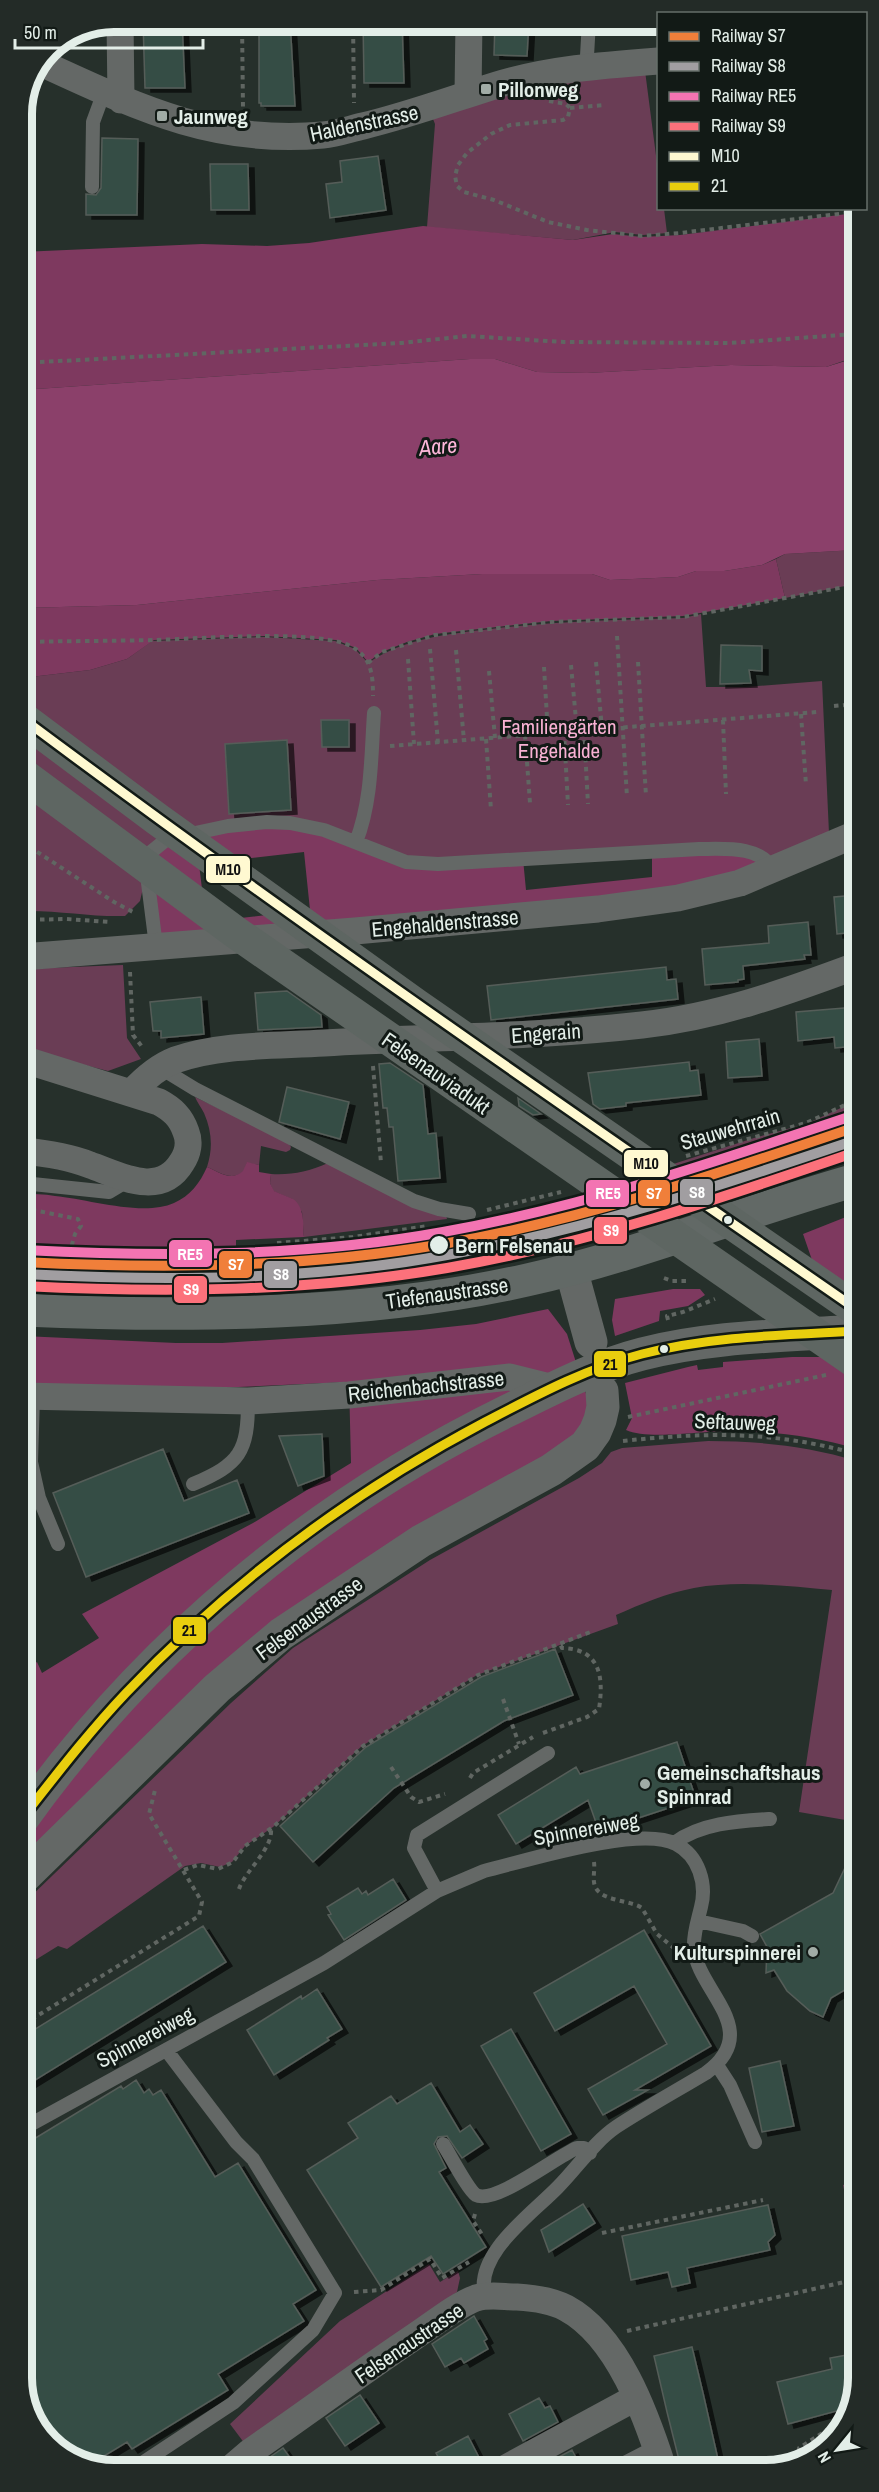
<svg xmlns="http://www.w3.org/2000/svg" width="879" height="2492" font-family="'Archivo Narrow',sans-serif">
	<defs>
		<filter id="shadow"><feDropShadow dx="6" dy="4" stdDeviation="0" flood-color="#0009"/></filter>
	</defs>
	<rect width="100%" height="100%" fill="#26302b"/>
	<path fill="#6a3d55" d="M644,63L658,171V208L664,209L667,233L643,235L615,232L573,240L427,227L435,124L429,109Z
		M855,550V584L785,598L776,559L785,554Z
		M701,614L706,687H745L822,681L829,833L773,868L762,855L406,861L324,829L146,875L140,901L125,916C91,917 57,910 22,911V678L90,670L127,659L152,641L264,637L335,641L355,649L368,663C405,638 448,634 491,629C555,621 619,620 683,618Z
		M123,965L127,1038L141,1059L108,1071L22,1049V969Z
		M195,1097L287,1141L291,1147L290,1150L286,1152L261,1146L259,1165L247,1163L244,1171C232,1182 219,1172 207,1167C213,1149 212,1131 204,1113C201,1107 197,1102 195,1097Z
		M856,1101V1116L835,1125L643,1184L633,1177L754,1138L806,1124Z
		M328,1163L446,1216L447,1219L304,1237L302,1212L292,1199L273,1191L270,1183L271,1174C292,1175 308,1172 328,1163Z
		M708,1441C759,1441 807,1446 857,1461V1822L799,1812L832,1590C788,1586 738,1580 694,1588C667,1593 641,1604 616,1615L618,1624L477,1675L362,1746L273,1827L245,1846L232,1862L220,1867L201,1863L185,1866L67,1949L58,1946L24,1967V1903L231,1703L293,1648L430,1560L579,1478L602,1463L611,1452L622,1448Z
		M858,2181V2235H854L843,2185Z
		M429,2264L440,2282L458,2271L460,2278L457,2292L245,2444L230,2424L340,2321Z"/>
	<path fill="#7e395f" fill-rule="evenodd" d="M855,213V357L826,367L731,365L587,373L537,372L495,359H470L22,390L21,252L202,244L267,246L309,243L423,226L573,240L613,234L642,237L680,235Z
		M776,559L785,598L683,616L551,621L435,634L407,642L382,652L368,662L356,648L336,640L264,636L154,640L127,659L90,670L22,678V608L137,605L377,580L482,574H592L610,580L678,577L696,571H724L762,565Z
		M290,824L406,863L523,859L526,890L652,877V852L761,856L740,882L159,949L152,853L167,840ZM304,852L310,910L206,922L199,864Z
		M247,1162L259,1165V1172L271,1174L270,1183L274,1191C280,1194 287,1196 293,1199C305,1207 303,1225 304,1237L236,1240V1248L60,1247V1256L23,1254V1194C33,1194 44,1194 55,1196C88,1199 143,1217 174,1203C190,1196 200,1183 207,1167C219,1172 231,1182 243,1171Z
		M856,1213V1285L820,1283L803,1234Z
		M673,1289H700L705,1295L688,1306L660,1311L659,1321L615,1336L612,1320L615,1299Z
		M548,1309L567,1334L587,1397L600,1420L356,1582L24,1876L23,1670L37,1662L42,1673L99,1638L82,1614L253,1523L351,1463L349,1382L215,1388L23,1384V1336L176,1343H222L420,1330L476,1324Z
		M792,1357H857V1449C814,1436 772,1431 728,1431C703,1431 647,1440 626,1430L632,1418L625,1383L688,1367L697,1365L698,1370L723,1367V1362Z"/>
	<path fill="#8b406a" d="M855,358V550L785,554L762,565L724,571H696L678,577L610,580L592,574H482L377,580L137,605L22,608V390L470,359H495L537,372L587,373L731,365L826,367Z"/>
	<path fill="#364e45" stroke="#555d59" stroke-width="1.5" filter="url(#shadow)" d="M143,21H182L185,88H145Z
		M259,21H290L295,106H261V103H259Z
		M363,21H402L404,83H364Z
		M495,21H529L527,56L494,55Z
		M102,138L138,139L137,215H86V194L96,195L101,188Z
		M378,156L386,210L330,218L326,184L342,182L340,161Z
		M210,164H248L249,210H211Z
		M721,645L762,646V671L749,670L751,683L720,684Z
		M321,720H349V747H322Z
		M287,740L291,810L229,814L225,744Z
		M856,895V932L837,934L834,897Z
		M808,922L811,955H804L805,959L743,966L744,979L738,980V982L705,985L702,949L769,943L768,926Z
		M666,967L667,980L676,979L678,999L491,1020L487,986Z
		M287,991L321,1015L322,1027L258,1030L255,993Z
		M201,997L204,1034L161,1038V1031H153L150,1002Z
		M856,1007V1046L835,1048L834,1037L798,1041L796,1012Z
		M759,1039L762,1076L728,1078L726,1042Z
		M689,1062L690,1071L698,1070L701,1095L626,1103V1106L600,1109L593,1104L588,1073Z
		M390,1063L423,1085L428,1134L436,1133L440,1178L398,1181L393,1127H389L387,1108H383L379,1064Z
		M287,1087L349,1102L340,1139L279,1122Z
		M518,1098L541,1114L533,1115L519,1106Z
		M322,1434L324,1476L298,1486L279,1436Z
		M163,1449L184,1501L237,1480L249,1513L86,1577L53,1493Z
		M555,1649L573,1695L504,1721L394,1788L313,1862L280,1826L366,1747L481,1677Z
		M677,1742L696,1799L599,1831L588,1800L516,1844L498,1815L576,1767L580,1774Z
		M852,1853L857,1855V1875L846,1914L857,1934V1976L848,1982L850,1987L831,1998L823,2017L810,2011L787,1991L774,1970L766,1973L767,1947L760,1934L833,1893Z
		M393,1879L406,1900L344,1940L328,1915L331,1914L327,1907L358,1888L362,1894L366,1891L368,1895Z
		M203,1926L226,1962L24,2087V2036Z
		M644,1930L711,2046L635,2090H648L603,2115L588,2089L667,2044L634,1986L555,2031L534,1993Z
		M317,1989L342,2029L327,2038L329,2040L274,2075L247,2030L301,1996L302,1999Z
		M511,2029L571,2134L541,2151L481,2046Z
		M780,2061L794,2126L762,2132L749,2068Z
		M136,2080L144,2093L149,2089L153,2095L161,2090L215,2177L238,2163L316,2290L293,2304L304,2321L218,2374L228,2390L132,2449L127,2442L91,2464L53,2448L24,2403V2145L121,2086L123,2089Z
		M431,2083L460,2132L470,2125L483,2144L462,2158L447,2136L438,2137L434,2144L446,2168L439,2172L486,2247L443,2274L431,2256L381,2287L307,2170L358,2138L348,2123L391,2096L397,2104Z
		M583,2204L595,2223L549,2252L541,2230Z
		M768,2205L775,2235L768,2242L770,2250L687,2268L690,2283L672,2287L668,2272L631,2280L622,2236Z
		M474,2316L487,2339L484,2341L488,2349L464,2363L461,2358L445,2367L432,2344Z
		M692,2347L703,2393L720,2468H681L667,2412L654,2356Z
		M858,2353V2379L848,2408L788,2424L777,2382L832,2369L830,2358Z
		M360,2395L379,2423L345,2446L326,2418Z
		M539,2398L545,2408L550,2406L558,2422L523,2441L509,2414Z
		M468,2436L485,2469H445L436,2453Z
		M283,2448L299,2470H253L260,2464Z
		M572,2450L582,2469H538V2468Z"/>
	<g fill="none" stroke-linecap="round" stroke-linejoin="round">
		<path stroke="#606662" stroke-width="4" stroke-dasharray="4.5 4.5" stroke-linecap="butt" d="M242,21L243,109
			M353,21L354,103
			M549,101L566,104L570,108L568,117L563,120L510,125L491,134L467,153L458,165L455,176L457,186L464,192L494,200L548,222L587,230L642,236L680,233L855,212
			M570,108L605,105
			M22,363L401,343L467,336L564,342L730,343L855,334
			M617,636L627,797
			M22,642C66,641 110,641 155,640C195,639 325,628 354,648C372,659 373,677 373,696
			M430,649L438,743
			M456,650L464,741
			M408,659L414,744
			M596,662L602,729
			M638,662L646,796
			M368,663L382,652L435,635L551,622L683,617L855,585
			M571,665L577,731
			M544,667L548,734
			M489,671L495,738
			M834,706L856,704
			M801,714L806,785
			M723,720L726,794
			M584,731L588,804
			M564,732L568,805
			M525,735L530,803
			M486,739L491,810
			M390,746L817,712
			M22,842L114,902L133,912
			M22,920L66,919L110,922
			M130,972L133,1035L143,1048
			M373,1066L381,1163
			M686,1156L806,1123L856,1100
			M23,1208L78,1219L81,1226L75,1234L71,1248
			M487,1210L561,1192
			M277,1243L353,1237L428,1226
			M664,1278L672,1281H686
			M668,1320L667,1316L683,1312L715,1299
			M628,1417L826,1375
			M623,1441C707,1432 774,1431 857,1454
			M23,1670L35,1663
			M503,1699L519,1744
			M543,1733L587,1717L599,1709C604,1676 600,1649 562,1648L560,1644
			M391,1767L411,1797L419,1802L445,1794
			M470,1778L473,1773L533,1737
			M594,1862C595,1869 593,1876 594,1882C596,1902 629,1899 642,1908L657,1934L675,1949
			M184,1870L198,1865L218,1869L233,1862L245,1846L273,1827L363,1746L478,1675L593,1631
			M239,1889C245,1871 273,1849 271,1829
			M24,2024L199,1916L202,1902L149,1814L155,1790
			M475,2214L473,2221L483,2236
			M602,2233L763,2200
			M354,2292L381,2290L430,2259L442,2278L469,2262
			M627,2331L858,2279
			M800,2461L799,2448L827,2430"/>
		<path stroke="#646866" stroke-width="14" d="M589,21L587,56L591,67
			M92,187L93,122L104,92
			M356,842C372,801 371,756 374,713
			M156,946L147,875L151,852L167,839L228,826L267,822L290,823L324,830L406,862L438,864L699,849C723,849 761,845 773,870
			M159,1067L195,1089L414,1201L439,1209L469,1214
			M23,1183L109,1192L119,1186L123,1178
			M33,1396L31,1462L39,1498L58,1544
			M193,1484C240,1464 248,1452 248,1401
			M674,1843C701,1823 738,1821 770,1819
			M437,1891L414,1848L417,1835L548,1753
			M698,1921L743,1931L752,1936
			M717,2065L730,2085L755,2142
			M24,2128L324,1963L437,1891L484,1871C526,1861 639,1825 676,1844C699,1856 707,1884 701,1907C698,1920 693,1934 694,1948C697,1991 765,2030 706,2073C676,2091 645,2108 616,2127C594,2142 577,2168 558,2187C532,2214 474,2254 485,2296
			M443,2144C449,2153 468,2190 476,2195C495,2205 557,2156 577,2148H584L590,2153
			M130,2471L233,2403L313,2330L335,2293L253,2159L236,2142L167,2051"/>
		<path stroke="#646866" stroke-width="27" d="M120,21L121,100
			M41,63C137,107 214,145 323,135C336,134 350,129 363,126C409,115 452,99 497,85C549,69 605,65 658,61
			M468,94L469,21
			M22,957L355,931L598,909L678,898L740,883L856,834
			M22,1059L159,1102C172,1109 181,1117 186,1132C190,1142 188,1153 182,1162C160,1199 119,1175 90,1165C70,1157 45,1153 23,1151
			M132,1092C144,1079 157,1067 175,1060C221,1044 275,1046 324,1043C430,1037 536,1037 642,1025C717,1017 786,992 856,966
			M23,1396L248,1401L349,1395L510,1377L554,1388
			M629,2468L658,2453
			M504,2469L635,2398
			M229,2470L250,2452C305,2414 359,2374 414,2337C434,2324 455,2306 476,2298C489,2294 504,2297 517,2297C534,2298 551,2300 566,2308C618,2336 646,2415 663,2468"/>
		<path stroke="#646866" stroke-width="33" d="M571,1269L591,1342
			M23,1818C148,1644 315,1505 507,1411C550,1390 595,1366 642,1354C712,1336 785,1336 857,1331
			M24,1877L217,1688L281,1634L421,1541L551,1470L585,1446L595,1432L600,1420L603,1407L602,1391"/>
		<path stroke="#626966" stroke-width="33" d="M23,1310C186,1317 368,1316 527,1280C639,1255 746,1211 856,1180"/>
		<path stroke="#5e6662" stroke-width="33" d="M22,718L157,819L416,1005L856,1309
			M22,774L235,932L857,1363"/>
		<g stroke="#121a16" stroke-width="14">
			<path id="bus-1" d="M22,718C295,922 576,1115 856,1309"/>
		</g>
		<g stroke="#121a16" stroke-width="14">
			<path id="bus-2" d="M23,1817C56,1775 89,1732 126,1693C230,1583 351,1493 485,1422C535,1396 587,1368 642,1354C712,1336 785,1335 857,1331"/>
		</g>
		<use href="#bus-1" stroke="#fff9d1" stroke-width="9"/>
		<use href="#bus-2" stroke="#e9ce0e" stroke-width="9"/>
		<g stroke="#121a16" stroke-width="15">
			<path id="rail-1" d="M23,1262C163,1269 304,1268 443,1244C584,1220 720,1173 856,1127"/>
		</g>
		<g stroke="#121a16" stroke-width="15">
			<path id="rail-2" d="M23,1274C164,1281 307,1281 447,1255C587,1230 722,1185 856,1140"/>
		</g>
		<g stroke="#121a16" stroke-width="15">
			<path id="rail-3" d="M24,1250C164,1257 305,1257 443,1232C583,1207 718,1161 852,1116"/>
		</g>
		<g stroke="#121a16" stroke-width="15">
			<path id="rail-4" d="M23,1286C165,1293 307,1292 447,1268C587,1244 722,1198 856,1152"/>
		</g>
		<use href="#rail-1" stroke="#f07f3a" stroke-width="10"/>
		<use href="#rail-2" stroke="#a19ea1" stroke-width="10"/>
		<use href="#rail-3" stroke="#f374b2" stroke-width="10"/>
		<use href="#rail-4" stroke="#fc717b" stroke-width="10"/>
	</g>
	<g fill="#a1aca6" stroke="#121a16" stroke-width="2">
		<rect x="480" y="83" width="12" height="12" rx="3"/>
		<rect x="156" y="110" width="12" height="12" rx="3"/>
		<circle cx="645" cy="1784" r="6"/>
		<circle cx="813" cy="1952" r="6"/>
	</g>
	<g fill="#e3eee8" stroke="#121a16" stroke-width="2">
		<circle cx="728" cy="1220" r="5"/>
		<circle cx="439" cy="1245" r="10"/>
		<circle cx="664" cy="1349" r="5"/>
	</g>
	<g text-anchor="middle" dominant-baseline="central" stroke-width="6" stroke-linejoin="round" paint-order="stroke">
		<g font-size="21" font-weight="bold" fill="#e3eee8" stroke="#121a16" text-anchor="start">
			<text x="498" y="89">Pillonweg</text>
			<text x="174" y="116">Jaunweg</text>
			<text x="657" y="1772">Gemeinschaftshaus<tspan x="657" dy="24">Spinnrad</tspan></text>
			<text x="801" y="1952" text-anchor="end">Kulturspinnerei</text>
		</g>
		<g font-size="21" fill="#e3eee8" stroke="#121a16">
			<text transform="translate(364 123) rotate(-12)">Haldenstrasse</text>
			<text transform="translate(445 923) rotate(-5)">Engehaldenstrasse</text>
			<text transform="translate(546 1033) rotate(-4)">Engerain</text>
			<text transform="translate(436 1073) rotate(35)">Felsenauviadukt</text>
			<text transform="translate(730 1129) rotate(-16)">Stauwehrrain</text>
			<text transform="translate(447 1293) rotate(-8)">Tiefenaustrasse</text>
			<text transform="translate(426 1386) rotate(-6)">Reichenbachstrasse</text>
			<text transform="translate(735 1422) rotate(2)">Seftauweg</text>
			<text transform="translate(309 1618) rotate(-36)">Felsenaustrasse</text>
			<text transform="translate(586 1829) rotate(-10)">Spinnereiweg</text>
			<text transform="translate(145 2037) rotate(-28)">Spinnereiweg</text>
			<text transform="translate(409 2343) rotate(-34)">Felsenaustrasse</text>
		</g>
		<g font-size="21" fill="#f8b1d3" stroke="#121a16">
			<text x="559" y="726">Familiengärten<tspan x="559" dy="24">Engehalde</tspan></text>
		</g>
		<g font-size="21" font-weight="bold" fill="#e3eee8" stroke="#121a16" text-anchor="start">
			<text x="455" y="1245">Bern Felsenau</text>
		</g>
		<g font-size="22" font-style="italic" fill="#fdb6d9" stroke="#121a16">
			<text transform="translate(438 446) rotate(-5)">Aare</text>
		</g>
	</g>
	<path d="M0 0H879V2492H0ZM114 32H766A82 82 0 0 1 848 114V2378A82 82 0 0 1 766 2460H114A82 82 0 0 1 32 2378V114A82 82 0 0 1 114 32Z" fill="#232b27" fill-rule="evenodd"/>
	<path fill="none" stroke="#e3eee8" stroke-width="8" d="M114 32H766A82 82 0 0 1 848 114V2378A82 82 0 0 1 766 2460H114A82 82 0 0 1 32 2378V114A82 82 0 0 1 114 32Z"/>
	<g stroke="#121a16" stroke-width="2">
		<rect x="205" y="855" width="46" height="29" rx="6" fill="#fff9d1"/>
		<rect x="623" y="1149" width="46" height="29" rx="6" fill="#fff9d1"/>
		<rect x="679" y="1178" width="35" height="28" rx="6" fill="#a19ea1"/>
		<rect x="637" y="1179" width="34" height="28" rx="6" fill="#f07f3a"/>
		<rect x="585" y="1179" width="45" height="29" rx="6" fill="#f374b2"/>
		<rect x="593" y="1216" width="35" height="29" rx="6" fill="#fc717b"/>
		<rect x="168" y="1239" width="45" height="29" rx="6" fill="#f374b2"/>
		<rect x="218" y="1250" width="35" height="29" rx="6" fill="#f07f3a"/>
		<rect x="263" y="1260" width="35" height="29" rx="6" fill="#a19ea1"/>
		<rect x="173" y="1275" width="35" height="29" rx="6" fill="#fc717b"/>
		<rect x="593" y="1350" width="34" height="28" rx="6" fill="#e9ce0e"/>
		<rect x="172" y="1616" width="35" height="29" rx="6" fill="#e9ce0e"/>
	</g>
	<g font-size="16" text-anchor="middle" font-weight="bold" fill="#fff">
		<text x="697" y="1198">S8</text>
		<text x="654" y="1199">S7</text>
		<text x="608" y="1199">RE5</text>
		<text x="611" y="1236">S9</text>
		<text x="190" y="1260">RE5</text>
		<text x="236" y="1270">S7</text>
		<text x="281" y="1280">S8</text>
		<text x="191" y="1295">S9</text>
	</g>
	<g font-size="16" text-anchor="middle" font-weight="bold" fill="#111">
		<text x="228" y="875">M10</text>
		<text x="646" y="1169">M10</text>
		<text x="610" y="1370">21</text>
		<text x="189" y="1636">21</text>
	</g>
	<rect x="657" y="12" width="210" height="198" fill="#121a16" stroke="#666f6a" stroke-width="1.5"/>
	<rect x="669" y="32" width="30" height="9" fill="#f07f3a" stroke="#666f6a" stroke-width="1.5"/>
	<text x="711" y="42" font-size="18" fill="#e3eee8">Railway S7</text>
	<rect x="669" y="62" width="30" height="9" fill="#a19ea1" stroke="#666f6a" stroke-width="1.5"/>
	<text x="711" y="72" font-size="18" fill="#e3eee8">Railway S8</text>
	<rect x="669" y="92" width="30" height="9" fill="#f374b2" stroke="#666f6a" stroke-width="1.5"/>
	<text x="711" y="102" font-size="18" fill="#e3eee8">Railway RE5</text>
	<rect x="669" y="122" width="30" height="9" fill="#fc717b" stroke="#666f6a" stroke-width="1.5"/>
	<text x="711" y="132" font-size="18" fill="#e3eee8">Railway S9</text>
	<rect x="669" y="152" width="30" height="9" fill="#fff9d1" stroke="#666f6a" stroke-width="1.5"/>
	<text x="711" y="162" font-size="18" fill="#e3eee8">M10</text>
	<rect x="669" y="182" width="30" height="9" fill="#e9ce0e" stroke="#666f6a" stroke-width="1.5"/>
	<text x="711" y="192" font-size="18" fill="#e3eee8">21</text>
	<g transform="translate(837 2450) rotate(240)" stroke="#121a16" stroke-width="4.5" paint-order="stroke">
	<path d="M0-4.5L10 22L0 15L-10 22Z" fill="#e3eee8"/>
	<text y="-9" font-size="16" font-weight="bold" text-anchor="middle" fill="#e3eee8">N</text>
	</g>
	<path d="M15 39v9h188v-9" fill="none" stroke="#e3eee8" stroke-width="3"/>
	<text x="24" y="39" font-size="18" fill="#e3eee8" stroke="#121a16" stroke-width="4.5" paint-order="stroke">50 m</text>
</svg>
